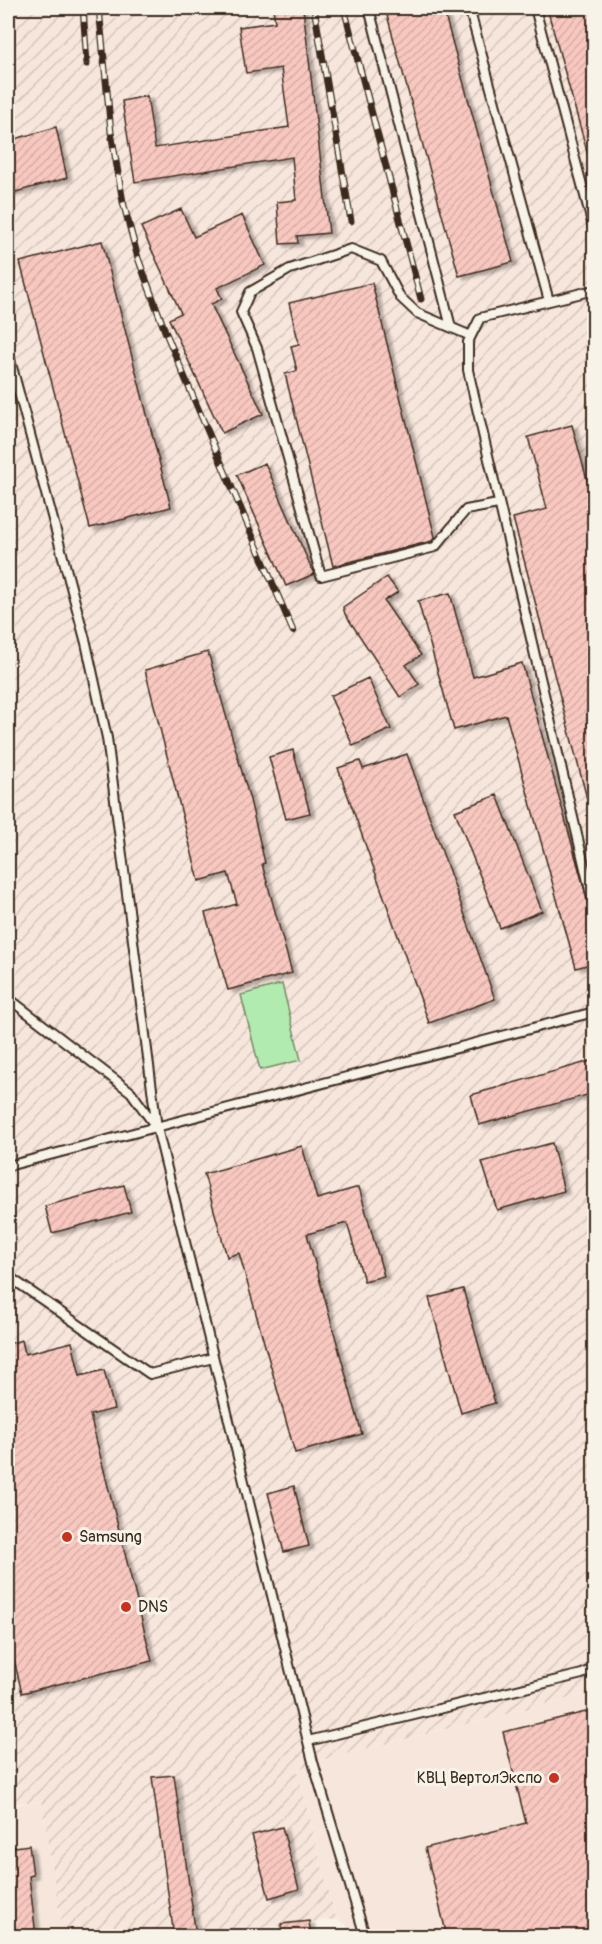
<svg xmlns="http://www.w3.org/2000/svg" width="602" height="1944" font-family="Pangolin,sans-serif">
	<defs>
		<pattern id="industrial-furrows" width="10" height="10" patternUnits="userSpaceOnUse" patternTransform="scale(1.5)"><rect width="10" height="10" fill="#f7e6dc"/><path d="M-1 1l2-2M0 10L10 0M9 11l2-2" fill="none" stroke="#d5c5bc"/></pattern>
		<pattern id="building-hatch" width="6" height="6" patternUnits="userSpaceOnUse" patternTransform="scale(1.5)"><rect width="6" height="6" fill="#f8c8c0"/><path d="M-1 1l2-2M0 6l6-6M5 7l2-2" fill="none" stroke="#d6aca5"/></pattern>
		<filter id="shadow"><feDropShadow dx="5" dy="3" stdDeviation="1.5" flood-color="#0004"/></filter>
	</defs>
	<rect width="100%" height="100%" fill="#f7f3e8"/>
	<filter id="ink" filterUnits="userSpaceOnUse"><feTurbulence type="fractalNoise" baseFrequency=".0167" numOctaves="2"/><feDisplacementMap in="SourceGraphic" scale="12" xChannelSelector="R" yChannelSelector="G"/><feConvolveMatrix kernelMatrix="1 2 1 2 8 2 1 2 1" color-interpolation-filters="sRGB"/></filter>
	<g filter="url(#ink)">
		<path fill="#f7e6dc" d="M594,1692V1936H350L347,1925L336,1919L297,1770L313,1762Z
			M41,1801L63,1936H8V1806Z"/>
		<path fill="url(#industrial-furrows)" d="M8,8H594V1692L313,1762L297,1770L336,1919L254,1929L255,1936H63L41,1801L8,1804V896L10,895L8,865Z"/>
		<path fill="#b2ebaf" stroke="#768a66" stroke-width="1.5" d="M282,984L301,1060L260,1070L241,995Z"/>
		<path fill="url(#building-hatch)" stroke="#3b2a1e" stroke-width="1.5" filter="url(#shadow)" d="M273,8H303L329,233L297,236L298,243L280,244L277,202L296,200L292,157L135,182L122,101L147,96L155,148L289,127L281,68L246,73L239,27L275,22Z
			M385,8H443L513,262L459,276Z
			M547,8H594V165L591,166Z
			M56,127L67,178L8,194V141Z
			M181,209L194,237L242,215L265,265L217,288L222,299L211,304L263,414L222,433L169,319L181,313L141,227Z
			M102,241L171,507L90,528L20,262Z
			M372,283L435,537L432,541L333,566L285,374L297,371L291,346L299,344L289,303Z
			M572,425L592,498L594,497V810H590L513,518L547,509L528,437Z
			M265,463L314,574L286,586L237,475Z
			M387,577L398,592L384,601L421,655L406,665L419,684L400,697L345,614L343,607Z
			M450,593L473,677L522,663L594,924V963L576,968L506,715L454,730L418,601Z
			M208,652L250,800L265,863L262,864L292,973L228,990L205,913L237,904L228,873L199,881L145,670Z
			M368,678L391,729L353,746L330,696Z
			M293,750L310,813L286,819L269,757Z
			M407,754L495,999L429,1023L338,768L360,761L363,769Z
			M497,795L542,911L500,928L455,811Z
			M594,1060V1093L479,1125L471,1095Z
			M552,1143L564,1191L497,1210L482,1162Z
			M302,1146L317,1199L359,1187L384,1276L364,1281L347,1223L307,1234L362,1434L295,1453L239,1253L227,1257L204,1174Z
			M124,1185L131,1212L52,1233L45,1206Z
			M463,1289L495,1403L461,1413L429,1298Z
			M22,1340L25,1354L72,1342L80,1376L104,1370L114,1409L90,1415L152,1661L22,1693L8,1635V1344Z
			M294,1486L309,1546L284,1552L268,1493Z
			M594,1710V1936H447L425,1848L526,1823L503,1732Z
			M174,1775L196,1936H174L152,1777Z
			M282,1827L299,1889L269,1898L252,1835Z
			M29,1845L33,1875L29,1876L36,1936H8V1848Z
			M309,1921L311,1936H282L281,1924Z"/>
		<g fill="none" stroke-linecap="round" stroke-linejoin="round">
			<g stroke="#3b2a1e" stroke-width="12">
				<path id="lane" d="M369,8L451,327
					M469,8L549,301
					M535,8L594,230
					M594,290L480,318L468,342V370L594,907
					M471,336L417,313L400,297L381,261L351,249L290,269L250,292L241,312L257,348L321,576L435,547L466,510L498,504
					M8,352L86,643L107,738L157,1128L313,1762L365,1936
					M8,998L131,1092L156,1127
					M8,1166L594,1012
					M8,1276L150,1374L213,1358
					M308,1741L582,1674L594,1668"/>
			</g>
			<use href="#lane" stroke="#f7f3e8" stroke-width="8"/>
			<g stroke="#3b2a1e" stroke-width="7">
				<path id="rail" d="M83,8L87,64
					M99,8L111,132L123,202L138,258L165,331L293,631
					M314,8L351,221
					M344,8L421,299"/>
			</g>
			<use href="#rail" stroke="#f7f3e8" stroke-width="4.5" stroke-dasharray="14" stroke-linecap="butt"/>
		</g>
	</g>
	<g fill="#c8321e" stroke="#f7f3e8" stroke-width="2">
		<circle cx="67" cy="1537" r="6"/>
		<circle cx="126" cy="1607" r="6"/>
		<circle cx="554" cy="1778" r="6"/>
	</g>
	<g text-anchor="middle" dominant-baseline="central" stroke-width="6" stroke-linejoin="round" paint-order="stroke">
		<g font-size="16" fill="#3b2a1e" stroke="#f7f3e8" text-anchor="start">
			<text x="79" y="1537">Samsung</text>
			<text x="138" y="1607">DNS</text>
			<text x="542" y="1778" text-anchor="end">КВЦ ВертолЭкспо</text>
		</g>
	</g>
	<rect width="602" height="1944" fill="none" stroke="#f7f3e8" stroke-width="30"/>
	<rect x="15" y="15" width="572" height="1914" fill="none" stroke="#3b2a1e" stroke-width="2" filter="url(#ink)"/>
</svg>
